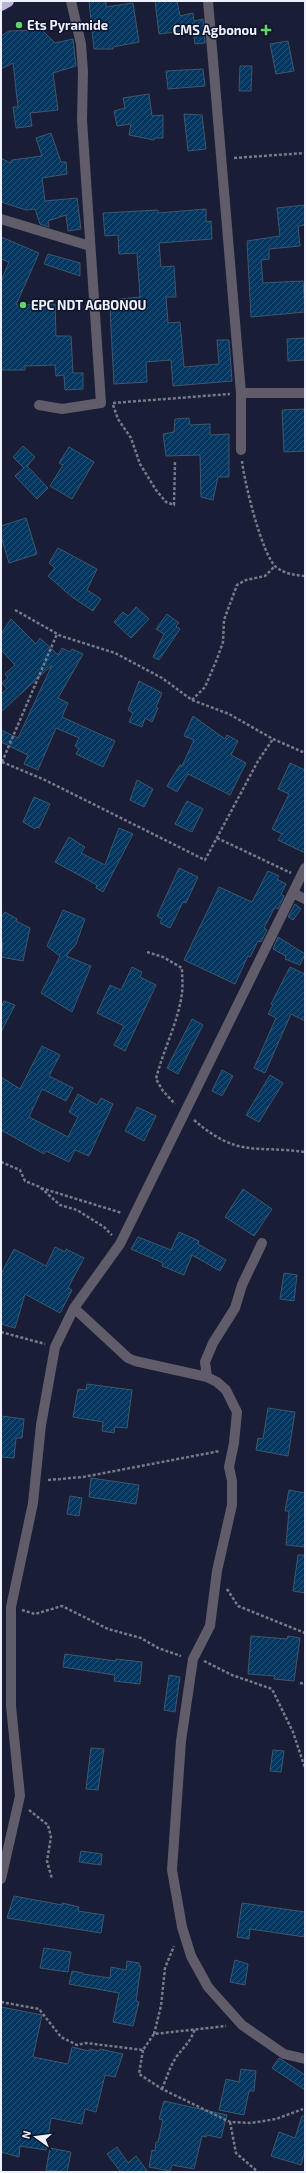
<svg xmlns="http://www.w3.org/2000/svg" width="306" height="2173" font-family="'Exo 2',sans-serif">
	<defs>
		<pattern id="building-hatch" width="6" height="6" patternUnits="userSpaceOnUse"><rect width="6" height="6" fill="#013760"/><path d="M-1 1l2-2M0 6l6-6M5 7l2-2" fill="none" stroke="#265478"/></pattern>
	</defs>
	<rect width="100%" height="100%" fill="#191d35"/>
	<path fill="url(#building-hatch)" stroke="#40566c" d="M89,1H106V7L133,3L139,42L113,47V49H94Z
		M155,1H177L180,16L193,13L194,21L203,19L205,43L195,44L193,30L159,34Z
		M42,30L55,43L73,39L76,66L53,73L58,110L30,113L32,126L16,128L13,107H18L13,63L1,69V36L9,31Z
		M288,41L294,71L276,74L270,44Z
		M240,66H252L251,91H239Z
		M203,69L205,86L168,89L166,71Z
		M149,94L152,116L163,115V138H154V140L129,135L131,124L117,126L114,111L125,108L123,98Z
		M184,114L202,115L206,149L188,151Z
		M51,133L61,162H66L67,174L42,178L45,201L77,198L81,229L68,231L66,215L48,221L49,227L40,224L35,209L26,210L1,202V158L10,163L12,160L42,156L36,138Z
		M305,205V225L298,226L300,246L269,249V259L261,260L263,283L303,281L305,312L251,317L247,241L280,236L277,208Z
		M206,209V222L211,221L212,239L159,243L161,267L174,266L176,297H166L168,323L180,322L184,367L219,364L217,340H229L232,381L173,386L171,360L146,362L147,382L114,384L110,309L119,308V299L140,297L137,253L119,254L118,235L105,236L103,213L158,210V213Z
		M1,237L39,253L16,305L55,304L56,336H71L73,373H83V389L65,390L64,375L56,376L55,365L25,366V370H1V281L9,262L1,259Z
		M48,254L80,263V276L44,264Z
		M305,338V360L288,361L287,339Z
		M305,409V451L284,452L282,410Z
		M189,418L190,425L210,424V435L229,434V477H218L213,500L201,497L200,455L166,456L163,434L174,432L175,419Z
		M23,446L35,457L27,466L48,488L37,499L15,476L24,468L13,457Z
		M69,447L94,462L72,499L50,486L63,465L59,463Z
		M26,518L37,554L9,563L1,536V526Z
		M58,548L97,569L87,590L101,599L93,611L72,597L48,576L55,568L49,563Z
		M136,607L149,619L131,638L114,622L123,612L128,616Z
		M167,614L179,623L176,626L180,629L159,660L153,657L164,634L156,629Z
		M11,619L36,644L40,638L58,655L62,648L70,652L72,649L83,654L58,698L68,703L62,717L115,741L103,767L76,754L79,749L75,746L79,738L56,728L38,770L24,764L28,755L1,742V730L18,738L52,665L1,712V694L7,689L2,683L8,678L5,674L15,665L1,650V634Z
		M139,681L162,693L156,707L158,708L152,722L145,718L142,727L129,722L133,713L128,710Z
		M193,716L225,739L227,735L238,741L231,755L246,763L230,795L188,774L177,792L167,786L180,765L182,766L194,740L184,736Z
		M290,763L305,770V853L278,840L282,834L272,829L289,794L278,789Z
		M137,780L153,789L144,807L130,800Z
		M34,797L50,804L39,828L36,827L35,829L23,822Z
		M187,801L203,809L192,832L175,824Z
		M119,828L133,834L103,892L96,888L97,885L55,862L69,837L85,847L81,853L105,865Z
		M179,868L198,877L186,903L183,902L170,928L160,923L162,919L157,916Z
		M268,871L279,876L277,879L286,884L281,894L284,896L278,909L275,907L264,928L267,930L261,942L258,941L250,957L248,956L235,984L184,960L219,887L252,902Z
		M295,904L301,909L293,920L288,917Z
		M63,910L85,919L76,944L66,956L91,966L72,1012L41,993L60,956L47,946Z
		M5,912L17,919L16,921L30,928L23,961L1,957L3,943L1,942V918Z
		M278,937L305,954L300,965L285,959L286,956L273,949Z
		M132,967L142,972L140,977L156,985L125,1051L114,1045L124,1026L97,1013L110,985L121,990Z
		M290,967L305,974V1021L291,1014L265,1073L254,1068L276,1018L268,1014L273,1005L271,1004Z
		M4,1001L15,1005L1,1032V1007Z
		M192,1019L203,1025L178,1074L167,1068Z
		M42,1046L60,1055L49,1076L73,1088L66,1101L42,1089L29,1117L68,1137L78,1117L69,1112L78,1094L97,1105L101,1098L113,1104L89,1156L75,1150L69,1162L46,1151L44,1154L1,1130V1077L20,1089Z
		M222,1070L233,1076L222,1096L212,1091Z
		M270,1075L283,1083L259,1122L246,1115Z
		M137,1107L156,1116L144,1141L125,1131Z
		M243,1189L272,1209L254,1236L225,1217Z
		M179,1232L199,1241L198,1244L226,1260L220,1271L192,1255L184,1275L162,1266L163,1263L131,1249L138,1237L171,1250Z
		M55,1247L65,1252L66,1249L84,1258L68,1288L72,1290L60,1313L25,1294L15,1328L1,1324V1274L14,1249L46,1266Z
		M284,1273L297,1275L294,1301L280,1299Z
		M87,1384L132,1390L127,1428L115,1427L114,1433L102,1431L103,1422L73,1417L78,1389L86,1390Z
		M268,1408L295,1412L288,1456L256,1450L258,1438L263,1439Z
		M1,1416L24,1419L22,1438H16L14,1458L1,1457Z
		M91,1478L139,1485L136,1504L89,1497Z
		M289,1490L305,1493V1547L286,1545L289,1511H285Z
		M70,1496L82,1498L79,1516L67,1514Z
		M298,1555H305V1593L293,1591Z
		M251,1636L287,1639L288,1636L300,1638L294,1681L274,1679L275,1676L248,1674Z
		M65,1654L116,1661V1659L142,1662L140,1684L114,1681L115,1675L63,1667Z
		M169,1675L180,1677L175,1712L164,1710Z
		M91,1748L104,1749L98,1790L86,1789Z
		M273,1750L284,1751L281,1772L270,1771Z
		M81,1851L102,1854L101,1865L79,1862Z
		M14,1896L62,1905V1903L79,1907L78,1911L104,1915L101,1933L7,1918Z
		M242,1903L305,1912V1937L250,1929L249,1939L237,1937Z
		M44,1948L71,1952L68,1972L40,1968Z
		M235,1960L248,1964L245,1985L230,1982Z
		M127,1961L139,1963V1966H141L136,2001L139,2002L133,2026L113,2022L119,1993L69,1984L72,1971L83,1973V1974L110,1978L111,1967L126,1970Z
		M1,2007L42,2015L33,2057L68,2064L72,2047L89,2051L90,2049L99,2051L100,2049L123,2054L115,2077L105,2075L96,2112L85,2109L82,2124L51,2118L46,2150L20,2146L19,2157L1,2152Z
		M279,2058L305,2075V2090L272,2068Z
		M241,2069L256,2071L254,2091H249L244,2115L219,2110L226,2079L239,2082Z
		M164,2101L227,2115L221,2138L207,2135L206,2137L202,2136L194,2169L172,2165L170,2171L149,2167L152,2150L155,2151L156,2142H158L163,2120L159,2119Z
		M302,2116H305V2150L301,2165L271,2156L279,2132L295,2138Z
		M117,2147L128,2163L136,2156L148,2172H118L120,2171L107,2154Z
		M50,2148L71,2152L67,2172L46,2170Z"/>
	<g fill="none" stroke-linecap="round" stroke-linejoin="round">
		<path stroke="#767a8d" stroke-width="2.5" stroke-dasharray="3 2" stroke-linecap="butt" d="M234,158L305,153
			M113,403L230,394
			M113,405L118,419L131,438L140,464L156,490L166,502L174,505L175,462
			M242,461C244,481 262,555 276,567C285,574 294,575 305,576
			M15,610L61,636L115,653L162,678L192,700L229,714L273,739L305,753
			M192,700L205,687L217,659L223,642L224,620L237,585L246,580L265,576L275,566
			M2,762L45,780L205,860L258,761L273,739
			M2,762L57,634
			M217,838L291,873
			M147,952L163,957L182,968C182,976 183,985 182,993C178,1023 163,1050 156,1079L163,1091L175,1104
			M194,1120C238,1158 254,1145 305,1152
			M1,1162L20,1170L25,1181L40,1187L60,1205L77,1210L104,1227L112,1235
			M41,1188L122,1213
			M1,1332L45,1344
			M48,1480L83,1477L220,1451
			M227,1589L238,1606L305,1633
			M22,1610L35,1614L62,1606L108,1629L141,1638L158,1648L181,1656
			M204,1661L232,1675L272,1689L293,1732L305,1768
			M300,1683L305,1684
			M29,1810L48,1825L51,1837L47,1861L52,1879
			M1,2002L39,2009L61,2037L77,2045L86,2043L143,2050L154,2034L226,2026
			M154,2034L161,2006L165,1968L174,1946
			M143,2050L139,2074L162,2089L230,2122L251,2123L276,2119L303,2109
			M162,2089C167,2077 170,2066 177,2056C186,2044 189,2044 195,2029
			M230,2122L236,2153L258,2172"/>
		<path stroke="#605c69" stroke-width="10" d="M208,1L241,393V450
			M1,219L90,246
			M241,393H305
			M39,405L62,409L101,403L82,120L83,72L81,44L71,1
			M293,893L305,899
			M74,1308L128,1358L135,1361L207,1377L217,1382L226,1390L237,1412L234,1443L229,1467L232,1481V1505L217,1571L210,1626L193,1659L181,1741L172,1870L182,1927L191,1956L208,1987L242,2025L284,2054L305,2059
			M207,1377L205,1362L213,1343L235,1308L242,1285L262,1243
			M1,1879L20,1796L11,1706V1607L33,1503L41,1425L55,1347L74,1308L120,1244L305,868"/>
		<path stroke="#bcb2d1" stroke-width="12" d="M1,5L8,1"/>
	</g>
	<g fill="#62d469" stroke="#10142b" stroke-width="1.5">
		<circle cx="19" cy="25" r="4"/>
		<path d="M264 24h4v4h4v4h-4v4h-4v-4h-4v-4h4z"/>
		<circle cx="23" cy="305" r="4"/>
	</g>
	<g text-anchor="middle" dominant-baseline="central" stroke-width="3" stroke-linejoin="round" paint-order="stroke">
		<g font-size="13" font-weight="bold" fill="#edf0fe" stroke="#10142b" text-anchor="start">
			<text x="27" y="25">Ets Pyramide</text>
			<text x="257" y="30" text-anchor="end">CMS Agbonou</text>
			<text x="31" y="305">EPC NDT AGBONOU</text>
		</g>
	</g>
	<rect width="306" height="2173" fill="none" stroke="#edf0fe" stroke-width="4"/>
	<g transform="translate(36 2137) rotate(284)" stroke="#10142b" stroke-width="3" paint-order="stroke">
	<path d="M0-3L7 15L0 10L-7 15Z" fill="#edf0fe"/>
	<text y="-6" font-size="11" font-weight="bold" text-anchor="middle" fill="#edf0fe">N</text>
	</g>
</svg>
